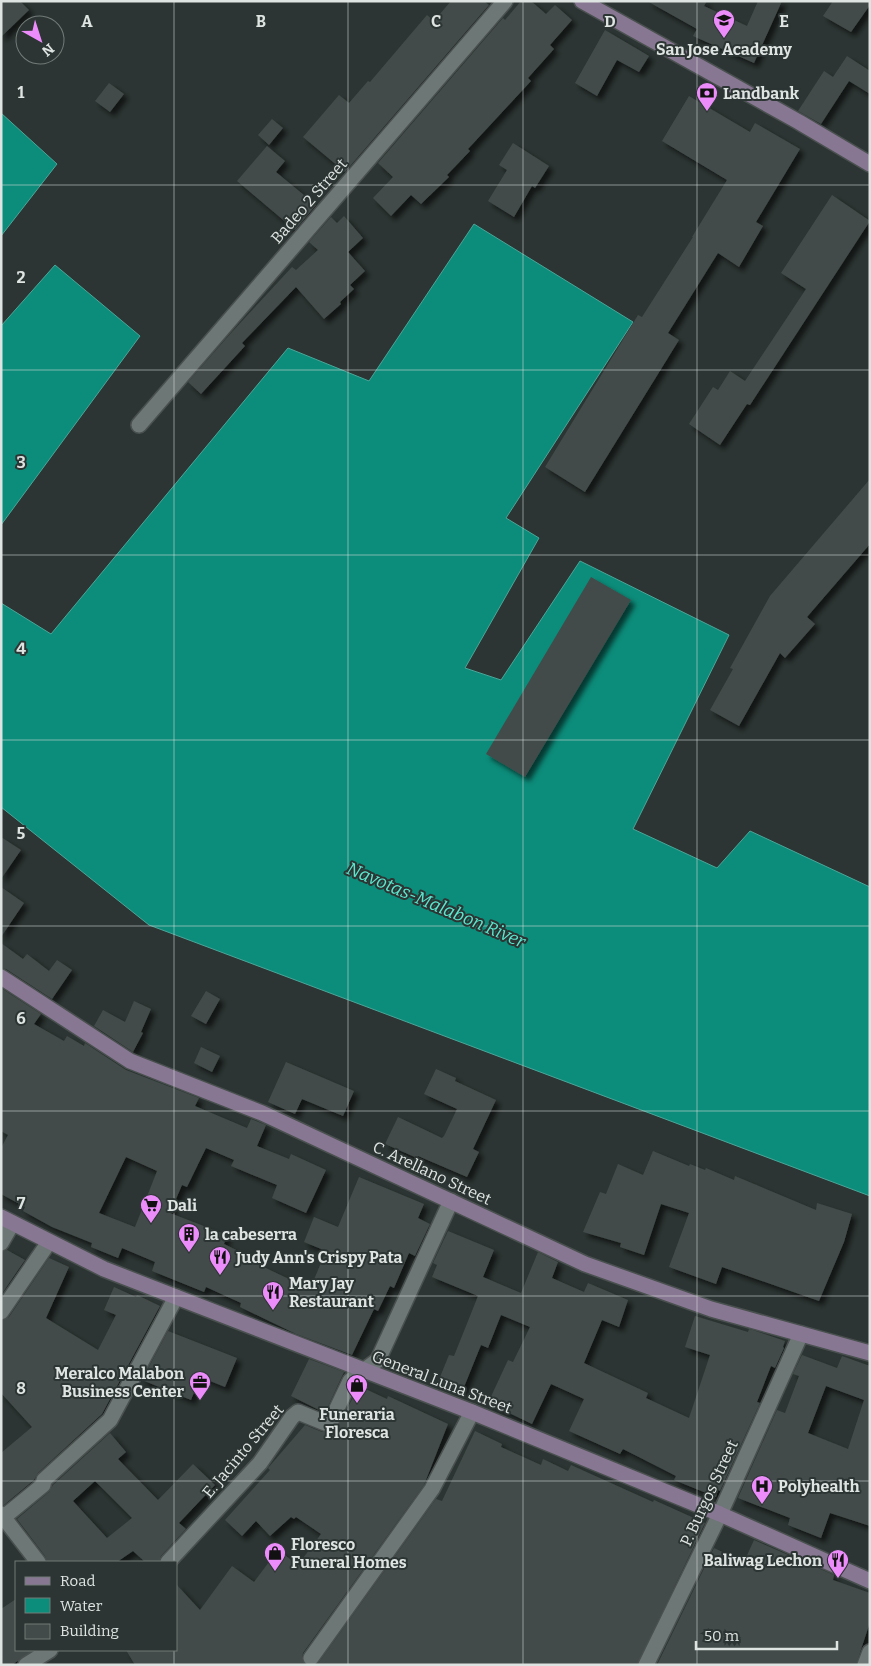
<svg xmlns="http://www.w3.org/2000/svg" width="871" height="1666" font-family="Bitter,serif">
	<defs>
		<filter id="shadow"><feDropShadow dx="4.5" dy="4.5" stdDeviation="2.5" flood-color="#0009"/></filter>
	</defs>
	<rect width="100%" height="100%" fill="#2c3533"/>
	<path fill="#0c8c7a" stroke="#4ba699" d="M1,113L57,164L1,236Z
		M474,224L633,322L506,518L539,538L465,668L501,680L580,561L729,635L633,829L717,868L750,831L870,887V1196L149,925L1,807V603L51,634L288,348L369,381Z
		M55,265L140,336L1,525V326Z"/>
	<path fill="#424b49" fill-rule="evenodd" filter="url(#shadow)" d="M1,1H20L29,10L1,37Z
		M451,1H484L489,5L345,172L303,137L339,95L349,103L368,81L370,82L427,15L434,21Z
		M521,1H531L546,14L555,5L572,20L550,45L554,49L528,78L531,81L468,149L470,151L447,175L449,177L421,204L411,195L391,216L373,198L393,177L378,163L503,18L505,20Z
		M647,1H707L704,6L747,26L758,1H782L754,63L693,36L697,29Z
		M833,1H870V5L851,32L823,16Z
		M605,30L649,56L639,72L617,60L597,96L575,83Z
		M847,56L870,71V94L849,81L821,124L798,111L824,71L833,77Z
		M109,83L124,94L110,112L95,101Z
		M689,96L750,132L755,123L800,149L756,222L763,226L739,267L718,253L668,333L679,340L585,492L545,467L638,315L642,317L693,237H692L727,180L662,141Z
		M272,119L283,128L269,145L258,135Z
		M513,143L549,166L535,188L532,186L514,217L488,201L507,170L499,165Z
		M267,146L285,161L276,172L316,205L295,230L237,181Z
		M832,195L870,221L750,405L747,404L720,445L689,424L713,387L718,390L730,371L745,381L806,289L781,273Z
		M344,216L363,238L348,252L365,271L350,285L354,289L340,302L341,304L324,319L296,287L242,343L245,346L201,394L188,382L231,333L292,267L296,270L318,250L309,242L331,217L337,223Z
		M870,479V544L807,617L815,624L785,658L780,653L739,726L710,710L733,669L730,668L770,596Z
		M591,577L631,600L525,777L486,754Z
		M1,837L21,850L1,879Z
		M1,887L24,903L1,937Z
		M1,943L23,959L27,954L49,971L57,960L72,970L52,999L6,969L1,968Z
		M1,988L41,1014L34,1024L64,1041L67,1036L84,1046L85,1043L126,1070L199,1098L195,1106L247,1128L251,1119L266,1125L257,1146L289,1159L291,1154L326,1170L306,1213L272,1198L277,1185L231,1166L234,1160L206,1148L187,1187L182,1185L170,1213L227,1235L224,1244L253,1258L251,1261L310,1289L326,1251L304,1242L314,1217L338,1227L359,1177L424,1204L418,1218L430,1224L415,1256L409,1253L394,1288L390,1286L378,1311L374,1309L352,1355L296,1334L240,1307L241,1303L206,1287L204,1292L152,1271L155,1262L122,1248L118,1258L91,1247L92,1243L52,1227L23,1211L25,1207L1,1194V1148L8,1135L1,1131ZM126,1157L157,1171L135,1227L99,1213Z
		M206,991L220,999L206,1024L191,1016Z
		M134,1001L151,1009L141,1032L143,1033L133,1052L94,1026L103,1010L125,1022Z
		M201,1047L220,1056L212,1072L194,1063Z
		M286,1062L354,1091L343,1116L302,1099L295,1114L268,1102Z
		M436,1069L456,1078L455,1081L496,1100L473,1149L479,1152L467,1177L418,1156L417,1158L385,1144L398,1117L442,1138L444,1136L457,1109L424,1094Z
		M653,1151L689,1166L690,1164L705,1170L706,1168L734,1180L735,1176L816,1210L817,1203L852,1214L844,1242L819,1301L722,1267L716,1284L669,1267L689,1213L661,1204L644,1255L620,1247L621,1243L583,1232L600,1192L606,1194L618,1164L643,1175Z
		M448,1231L494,1250L483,1277L521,1293L538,1252L558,1262L552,1278L584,1292L588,1283L628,1300L619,1327L602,1320L584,1363L648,1393L646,1398L689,1418L710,1355L685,1347L695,1316L748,1332L749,1329L753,1330L785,1341L783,1347L784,1348L775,1368L771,1366L757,1402L760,1403L720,1491L718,1490L716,1497L674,1480L676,1476L623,1449L620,1454L569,1431L584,1399L551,1384L532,1424L488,1403L508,1360L513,1362L530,1327L501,1315L488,1348L481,1345L462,1392L438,1382L449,1355L454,1356L478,1296L432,1277L437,1265L433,1263Z
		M7,1250L25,1260L1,1295V1252Z
		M49,1258L69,1267L46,1318L98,1350L116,1315L104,1310L114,1287L136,1297L137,1295L160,1306L102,1414L38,1473L34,1480L4,1505H1V1453L32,1427L1,1393V1321L9,1317Z
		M168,1331L237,1358L225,1387L200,1377L191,1400L142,1380Z
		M802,1355L837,1368L842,1356L870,1366V1526L830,1513L821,1538L788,1525L790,1518L738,1498L777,1410L785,1413L799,1376L793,1374ZM826,1386L864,1400L848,1449L808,1433Z
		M309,1359L344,1372L325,1413L291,1396Z
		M359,1386L387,1399L388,1396L448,1424L424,1485L303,1653L302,1658L305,1665H135L126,1650H176V1584L200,1610L232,1566L254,1582L278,1550L298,1565L321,1534L296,1517L294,1519L291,1517L270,1536L256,1521L242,1536L225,1520L270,1470L268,1468L305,1425L322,1432H328L337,1428Z
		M475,1431L502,1444L501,1447L541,1465L543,1459L568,1471L571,1465L653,1502L654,1500L705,1523L637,1665H317L436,1499L442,1501Z
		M110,1433L126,1452L118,1459L158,1500L193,1464L215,1485L179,1523L186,1529L161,1556L159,1562H145L133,1551L117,1562H47L45,1556L17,1519L49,1492L53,1485ZM95,1481L132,1518L107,1538L73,1501Z
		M754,1540L834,1575L833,1580L870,1593V1622L856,1665H657L714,1548L744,1562Z
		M16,1599V1650H33L12,1665H1V1609Z"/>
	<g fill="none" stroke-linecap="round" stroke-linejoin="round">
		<g stroke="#49504f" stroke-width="18">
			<path id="minor" d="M139,425L505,1
				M1,1243L12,1224
				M1,1312L49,1242
				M1,1514L38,1562
				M4,1517L43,1485L44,1480L110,1420L176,1297
				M168,1562L260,1463L292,1417L298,1412L325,1423L331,1421L350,1381L378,1360L451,1201
				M311,1658L432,1489L472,1412
				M26,1665L50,1650
				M646,1665L720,1514L801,1334
				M865,1665L870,1652"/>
		</g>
		<g stroke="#49504f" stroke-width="18">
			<path id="secondary" d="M582,1L799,122L870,164
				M1,977L130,1061L262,1113L585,1264L711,1309L870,1353
				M1,1217L104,1269L472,1412L720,1514L870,1581"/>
		</g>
		<use href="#minor" stroke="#6d7775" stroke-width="15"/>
		<use href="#secondary" stroke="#887792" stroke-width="15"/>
	</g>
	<path fill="none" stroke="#dee4e2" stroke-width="1" stroke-opacity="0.55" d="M174,1V1562M348,1V1665M523,1V1665M697,1V1665M1,185H870M1,370H870M1,555H870M1,740H870M1,926H870M1,1111H870M1,1296H870M1,1481H870M174,1650V1665"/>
	<defs>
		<g id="school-pin" transform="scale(1.125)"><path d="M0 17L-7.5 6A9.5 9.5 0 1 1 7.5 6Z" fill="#ec8cfb" stroke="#2c3533"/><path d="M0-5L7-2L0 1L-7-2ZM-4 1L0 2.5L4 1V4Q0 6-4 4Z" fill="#111"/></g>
		<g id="bank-pin" transform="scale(1.125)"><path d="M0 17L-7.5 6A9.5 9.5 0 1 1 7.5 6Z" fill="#ec8cfb" stroke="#2c3533"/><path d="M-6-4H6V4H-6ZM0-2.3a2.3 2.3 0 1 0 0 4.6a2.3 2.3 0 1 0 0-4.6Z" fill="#111"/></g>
		<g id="supermarket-pin" transform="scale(1.125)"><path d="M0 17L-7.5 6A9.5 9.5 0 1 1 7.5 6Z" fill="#ec8cfb" stroke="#2c3533"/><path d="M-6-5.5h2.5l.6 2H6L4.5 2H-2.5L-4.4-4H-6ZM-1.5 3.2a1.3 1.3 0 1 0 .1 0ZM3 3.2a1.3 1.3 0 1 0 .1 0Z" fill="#111"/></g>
		<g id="building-pin" transform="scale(1.125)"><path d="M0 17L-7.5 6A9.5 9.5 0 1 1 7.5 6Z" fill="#ec8cfb" stroke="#2c3533"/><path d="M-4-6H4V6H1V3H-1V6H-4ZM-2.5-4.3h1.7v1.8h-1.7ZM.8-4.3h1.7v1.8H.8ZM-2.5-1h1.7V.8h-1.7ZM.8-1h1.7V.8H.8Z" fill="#111"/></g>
		<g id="restaurant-pin" transform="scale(1.125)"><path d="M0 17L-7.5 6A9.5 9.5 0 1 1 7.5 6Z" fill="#ec8cfb" stroke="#2c3533"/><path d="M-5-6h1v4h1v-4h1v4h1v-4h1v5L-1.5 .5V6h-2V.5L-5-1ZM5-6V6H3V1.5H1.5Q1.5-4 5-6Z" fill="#111"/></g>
		<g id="office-pin" transform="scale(1.125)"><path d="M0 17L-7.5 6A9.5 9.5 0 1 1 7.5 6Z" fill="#ec8cfb" stroke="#2c3533"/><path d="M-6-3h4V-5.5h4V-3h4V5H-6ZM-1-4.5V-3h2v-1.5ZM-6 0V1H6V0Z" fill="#111"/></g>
		<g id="shop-pin" transform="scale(1.125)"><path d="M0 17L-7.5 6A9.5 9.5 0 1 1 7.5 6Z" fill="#ec8cfb" stroke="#2c3533"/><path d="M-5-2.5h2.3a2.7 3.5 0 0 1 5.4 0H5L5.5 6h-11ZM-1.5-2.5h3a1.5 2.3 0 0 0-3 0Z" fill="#111"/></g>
		<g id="hospital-pin" transform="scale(1.125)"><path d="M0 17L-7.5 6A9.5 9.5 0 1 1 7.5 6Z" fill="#ec8cfb" stroke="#2c3533"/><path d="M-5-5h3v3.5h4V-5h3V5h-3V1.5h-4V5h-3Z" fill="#111"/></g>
	</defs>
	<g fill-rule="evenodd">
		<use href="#school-pin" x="724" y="20"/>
		<use href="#bank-pin" x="707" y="93"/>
		<use href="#supermarket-pin" x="151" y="1205"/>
		<use href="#building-pin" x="189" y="1234"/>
		<use href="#restaurant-pin" x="220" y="1257"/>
		<use href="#restaurant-pin" x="273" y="1292"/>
		<use href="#office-pin" x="200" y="1382"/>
		<use href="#shop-pin" x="357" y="1385"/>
		<use href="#hospital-pin" x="762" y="1486"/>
		<use href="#shop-pin" x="275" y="1553"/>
		<use href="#restaurant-pin" x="838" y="1560"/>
	</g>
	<g text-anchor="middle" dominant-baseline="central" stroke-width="4" stroke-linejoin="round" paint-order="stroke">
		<g font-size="16" font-weight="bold" fill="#dee4e2" stroke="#2c3533" text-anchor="start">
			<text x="724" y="49" text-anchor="middle">San Jose Academy</text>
			<text x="723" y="93">Landbank</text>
			<text x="167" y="1205">Dali</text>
			<text x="205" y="1234">la cabeserra</text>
			<text x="236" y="1257">Judy Ann's Crispy Pata</text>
			<text x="289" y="1283">Mary Jay<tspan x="289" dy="18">Restaurant</tspan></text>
			<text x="184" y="1373" text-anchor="end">Meralco Malabon<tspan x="184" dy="18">Business Center</tspan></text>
			<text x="357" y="1414" text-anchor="middle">Funeraria<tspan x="357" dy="18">Floresca</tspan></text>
			<text x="778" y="1486">Polyhealth</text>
			<text x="291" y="1544">Floresco<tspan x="291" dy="18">Funeral Homes</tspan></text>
			<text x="822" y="1560" text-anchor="end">Baliwag Lechon</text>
		</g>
		<g font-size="16" fill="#dee4e2" stroke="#2c3533">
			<text transform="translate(309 201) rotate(-49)">Badeo 2 Street</text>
			<text transform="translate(432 1173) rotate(25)">C. Arellano Street</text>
			<text transform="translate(442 1382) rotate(21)">General Luna Street</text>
			<text transform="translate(243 1451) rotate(-50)">E. Jacinto Street</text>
			<text transform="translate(709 1493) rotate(-65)">P. Burgos Street</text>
		</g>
		<g font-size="18" font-style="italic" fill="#5be7cf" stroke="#2c3533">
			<text transform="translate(436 905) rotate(23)">Navotas-Malabon River</text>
		</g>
	</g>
	<g font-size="16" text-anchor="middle" font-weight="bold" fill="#dee4e2" stroke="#2c3533" stroke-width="4" stroke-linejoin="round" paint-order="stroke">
		<text x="87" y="27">A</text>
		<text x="261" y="27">B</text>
		<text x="436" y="27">C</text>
		<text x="610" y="27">D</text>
		<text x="784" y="27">E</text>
		<text x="21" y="98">1</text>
		<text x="21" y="283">2</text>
		<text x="21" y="468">3</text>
		<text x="21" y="654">4</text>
		<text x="21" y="839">5</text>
		<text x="21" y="1024">6</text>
		<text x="21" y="1209">7</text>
		<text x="21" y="1394">8</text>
	</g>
	<rect width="871" height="1666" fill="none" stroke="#dee4e2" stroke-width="5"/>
	<rect x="15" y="1561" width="162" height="90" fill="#2c3533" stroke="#737b79"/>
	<rect x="25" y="1577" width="25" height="8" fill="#887792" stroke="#737b79"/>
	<text x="60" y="1586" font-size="15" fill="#dee4e2">Road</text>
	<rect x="25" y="1598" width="25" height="15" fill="#0c8c7a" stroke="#737b79"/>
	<text x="60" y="1611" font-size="15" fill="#dee4e2">Water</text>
	<rect x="25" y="1624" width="25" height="15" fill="#424b49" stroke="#737b79"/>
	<text x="60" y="1636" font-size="15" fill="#dee4e2">Building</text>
	<g transform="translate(40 40) rotate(141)"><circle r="24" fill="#2c3533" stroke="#737b79"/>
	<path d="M0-4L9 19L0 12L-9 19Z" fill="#ec8cfb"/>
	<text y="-8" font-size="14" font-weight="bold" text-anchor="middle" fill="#dee4e2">N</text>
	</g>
	<path d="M696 1641v8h141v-8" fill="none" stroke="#dee4e2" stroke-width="2.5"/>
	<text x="704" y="1641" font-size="15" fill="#dee4e2" stroke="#2c3533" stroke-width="4" paint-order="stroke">50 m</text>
</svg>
